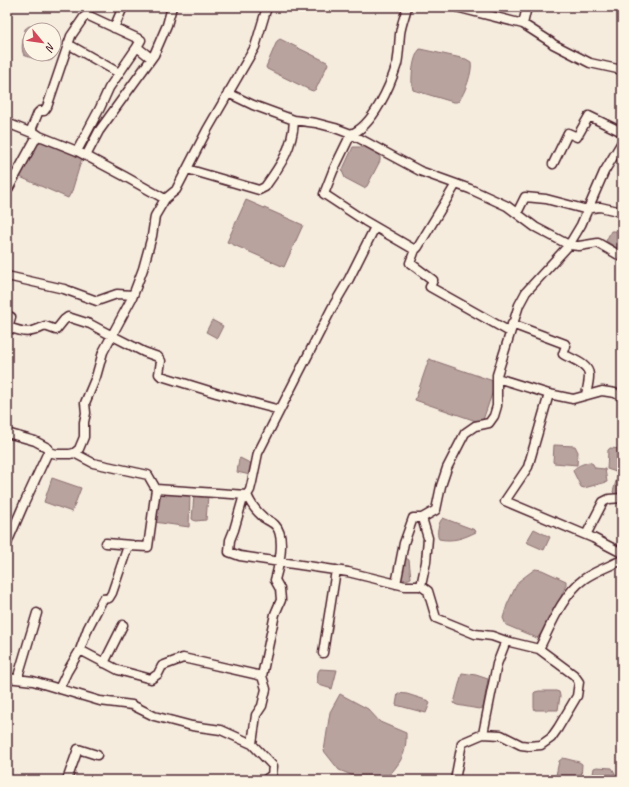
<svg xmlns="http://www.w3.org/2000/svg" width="629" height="787" font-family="Caveat,sans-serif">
	<rect width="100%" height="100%" fill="#f5ecde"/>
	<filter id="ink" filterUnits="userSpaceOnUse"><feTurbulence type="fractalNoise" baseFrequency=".025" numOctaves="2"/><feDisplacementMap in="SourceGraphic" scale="8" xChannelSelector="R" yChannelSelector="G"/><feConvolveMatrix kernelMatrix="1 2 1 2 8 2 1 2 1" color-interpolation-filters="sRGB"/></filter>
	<g filter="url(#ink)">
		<path fill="#b8a39e" stroke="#8c6e70" d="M29,26L53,30H30V54H54V30L58,32L56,55C54,58 52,61 48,61C45,61 26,57 24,55C20,49 24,36 25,29Z
			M280,39L327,62L328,64L316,89L313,91L310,90L267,69L266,67L277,41Z
			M420,49L466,59L471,62C473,71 465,94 458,102H453L413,90C410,81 413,55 420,49Z
			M39,139L82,158L72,191L68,198L20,177L37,141Z
			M353,147H365L380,155V161L367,186L364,188L345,178L342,171Z
			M246,200L303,225L284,267L227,242Z
			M611,231H615L622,234V251L606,241Z
			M212,320L223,326L217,338L206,332Z
			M429,359L496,382L482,423L415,400Z
			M554,445L575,446L578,452L577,465L554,463L553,462Z
			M610,448L622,449L621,495L615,494L613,492L618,474L616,472L607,469L608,450Z
			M240,458L252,464L250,475L237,472L239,459Z
			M589,462L593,464L595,468L605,469L607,482L584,488L581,487L573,471C575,466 583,464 589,462Z
			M52,478L81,488L72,512L44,502Z
			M160,493L190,495L189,527L154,522L156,494Z
			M194,495L208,496L206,520L195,521L192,519Z
			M443,518L475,530L476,532C464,538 453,542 439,539C436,535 438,522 443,518Z
			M534,529L550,537L544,550L528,543L527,541Z
			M404,557L409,560L411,578C408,580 402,580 400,578Z
			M535,569L542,570L566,581V585C558,603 551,625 537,638L506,625L503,618L507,605L515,588L519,581Z
			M320,669L337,670L332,689L319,685L317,682L318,672Z
			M462,673L476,675L488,679L483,708L479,709L457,705L454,703Z
			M539,691H556L559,692L560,696L558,710H535L534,708V693L535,692Z
			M398,693L407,694L429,701L430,703L426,713L396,705Z
			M340,694L368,709L380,722L406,733C407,755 400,763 386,779L364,780L339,770L324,751L330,712Z
			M563,758L579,762L582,764L581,780H555L559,761Z
			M597,767L612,768L615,773L614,780H592L594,768Z"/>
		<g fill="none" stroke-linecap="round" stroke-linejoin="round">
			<g stroke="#4a1f2b" stroke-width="11">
				<path id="street" d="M407,7C405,16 401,25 400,34C399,44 399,55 397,64C390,86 373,126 351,134L333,171L324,194L365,221L415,250L410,263L433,280L430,287L510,332
					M456,7L523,24L551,42L553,44L590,63L622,70
					M523,24L527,7
					M114,28L123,7
					M68,44L119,73
					M228,93L253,105L294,120L316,123L335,128L351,134L420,171L470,189L507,206L535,227L569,245L579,246L598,243L622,257
					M7,123L77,151L124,176L165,199
					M41,137L31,130L38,113L40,111H44L47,107L71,36L84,17L87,15L141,40L137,47L151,58
					M77,151L100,108L109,88L137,47
					M86,156L99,131L154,55L167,25L172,7
					M553,164L568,133L577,137L589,116L622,132
					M187,169L259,190L265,187C280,166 293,148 294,120
					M7,191L37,136
					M517,213L525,197L546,199L584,209L600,207L622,212
					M415,250L418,247L456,184
					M7,276L64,289L97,301L117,294L133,295
					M7,315L11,317L8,327C25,333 29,334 45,326L56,330L64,320L68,317L90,324L103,331L144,352L158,357L161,361L159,374L161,376L216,393L280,410
					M512,324L565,344L566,346L563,354C571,359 590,364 589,376C589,382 587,389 586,395
					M497,378L549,394L573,399L602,391L615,393L622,397
					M549,394L528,467L505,501L593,538L622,553
					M7,433L35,441L48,448V452L23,506L7,543
					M48,452L57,454H70L74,453L79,449L84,437V422L86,413L85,403L96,377L103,352L132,298L143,269L152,236L155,216L165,199L176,190L207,130L255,47L267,7
					M74,453L93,463L148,475L156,489L247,495
					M244,495L234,530L230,540L229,552L240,556L348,572L405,586H421L428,591L436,618L475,634L492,636L506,641
					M247,495L250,490L252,482L258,453L332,308L349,279L375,227
					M586,535L603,502L609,499L622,498
					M106,543L132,545
					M396,584L404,543L413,518H422L436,510L441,486L447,468L465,433L475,426L489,423L494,416L497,406V375L519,305L526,292L569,245L581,225L604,172L622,142
					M421,586L426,562L428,538L422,518
					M80,650L118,670L151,679L158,674L162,666L183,658L262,676
					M323,653L336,570
					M104,663L123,625
					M7,678L33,681L100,701L132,705L154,716L192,726L221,730L252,744L256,715L262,706L266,689L262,676L275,614L281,600L280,589L275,580C279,566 286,536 275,525C272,522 267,520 264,518C256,511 251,505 247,495
					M19,679V673L37,613
					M59,689L67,672L80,650L88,628L103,599L109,598L112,593L128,546L148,547L156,489
					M483,734L501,735L521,745L529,746L541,745L551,738L558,728L577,696L579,682L574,675L539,649
					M252,744L273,766L272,775L265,780
					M67,780L78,749L97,755
					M455,780L462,743L483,734L497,664L506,641L539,649C550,627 563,594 584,579C595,571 610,566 622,560"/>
			</g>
			<use href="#street" stroke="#fcf5e5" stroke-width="8"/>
		</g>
	</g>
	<rect width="629" height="787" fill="none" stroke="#fcf5e5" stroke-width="24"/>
	<rect x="12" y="12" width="605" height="763" fill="none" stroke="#4a1f2b" stroke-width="1.5" filter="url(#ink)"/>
	<g transform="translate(42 42) rotate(119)"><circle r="19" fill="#fcf5e5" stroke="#b59f9b"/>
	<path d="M0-3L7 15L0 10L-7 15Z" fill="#d1495b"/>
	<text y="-6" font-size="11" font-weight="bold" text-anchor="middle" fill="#4a1f2b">N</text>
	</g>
</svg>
